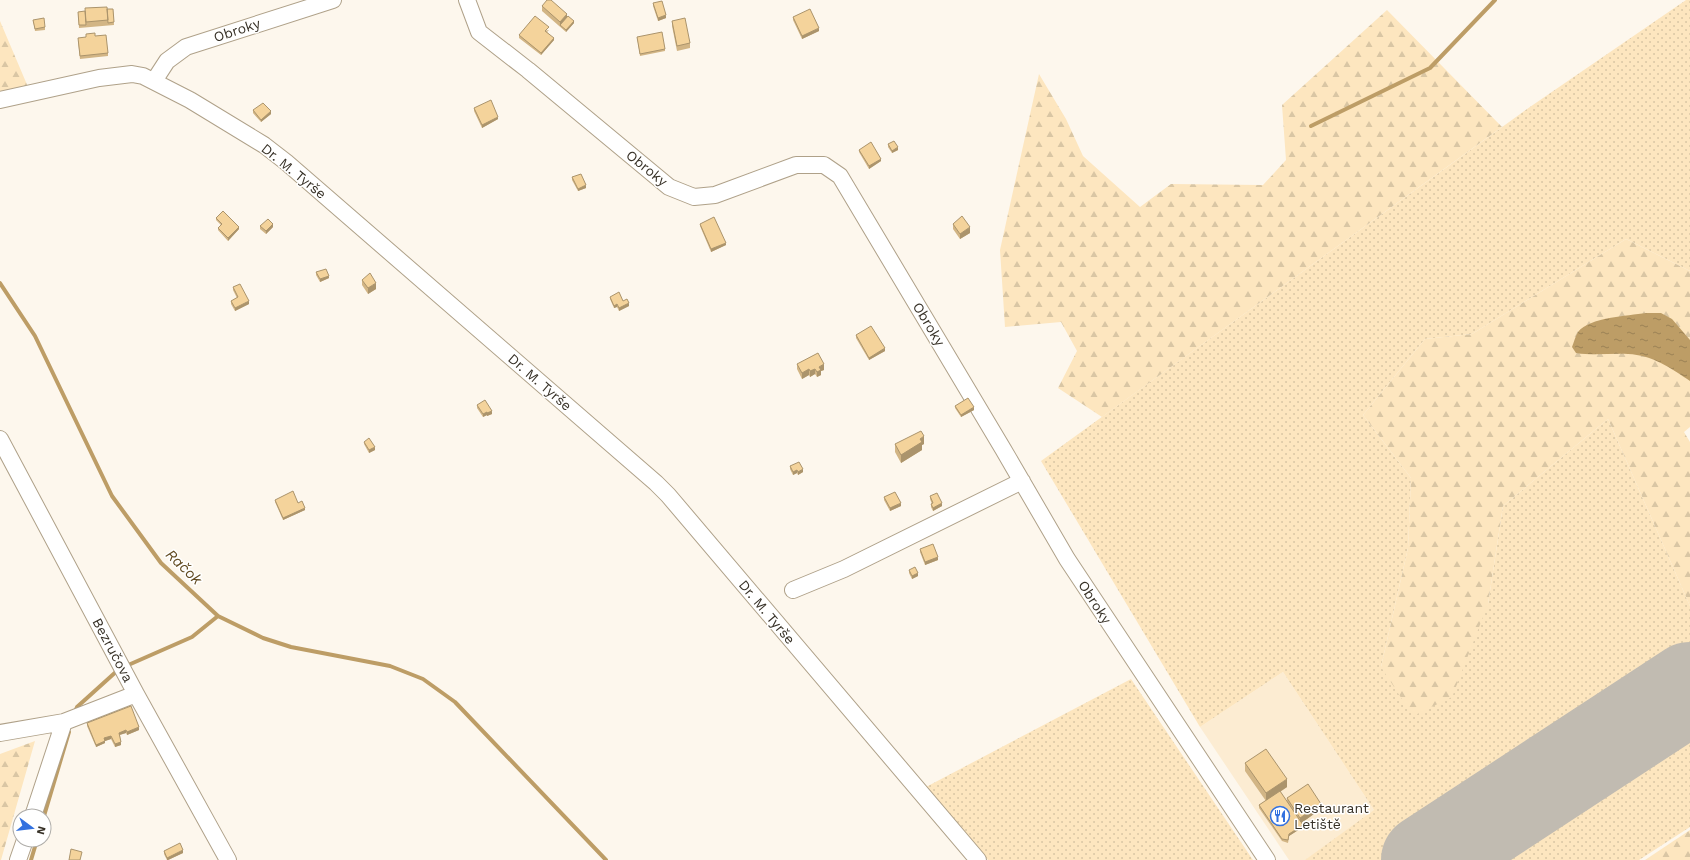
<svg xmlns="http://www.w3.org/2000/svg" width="1690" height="860" font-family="'Work Sans',sans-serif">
	<defs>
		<pattern id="grass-dots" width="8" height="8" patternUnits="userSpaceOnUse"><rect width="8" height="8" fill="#fde6bf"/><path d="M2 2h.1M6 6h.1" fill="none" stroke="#d9c6a4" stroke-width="1.8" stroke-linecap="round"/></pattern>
		<pattern id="forest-firs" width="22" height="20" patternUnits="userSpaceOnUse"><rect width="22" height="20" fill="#fde6bf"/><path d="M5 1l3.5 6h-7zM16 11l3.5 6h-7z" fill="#d9c6a4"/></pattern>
		<pattern id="water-ripples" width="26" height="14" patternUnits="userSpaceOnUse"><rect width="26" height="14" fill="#bd9d66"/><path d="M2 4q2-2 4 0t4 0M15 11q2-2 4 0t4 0" fill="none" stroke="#9a8154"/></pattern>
	</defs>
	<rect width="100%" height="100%" fill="#fdf7ed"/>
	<path fill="#fcecd2" d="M1283,672L1374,810L1550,860H1289L1200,727Z"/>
	<path fill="url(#grass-dots)" d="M1686,0H1690V271L1626,239L1472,334L1425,339L1363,415L1411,478L1408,548L1381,667L1488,604L1503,506L1608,419L1690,606V827L1639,860H1305L1374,810L1283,672L1200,727L1041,461L1527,109Z
		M1131,679L1253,860H988L926,787Z"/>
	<path fill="url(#forest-firs)" d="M1387,10L1502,127L1102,417L1058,388L1077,351L1061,322L1005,327L1000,250L1039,74L1066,119L1083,156L1140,207L1171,184L1263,185L1286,160L1282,105Z
		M0,21L28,87L0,93Z
		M1626,239L1690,271V427L1684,432L1690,442V606L1608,419L1503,506L1488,604L1452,697L1413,716L1381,667L1408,548L1411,478L1363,415L1425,339L1472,334Z
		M35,741L1,860H0V754Z
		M1690,830V860H1645Z"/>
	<path fill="url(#water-ripples)" d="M1646,313H1661L1672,319L1690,340V381C1671,368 1652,355 1628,354C1611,353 1594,356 1576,353L1572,347C1574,342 1575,337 1578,332C1590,317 1627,316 1646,313Z"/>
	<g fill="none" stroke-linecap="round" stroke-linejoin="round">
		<path stroke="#bd9d66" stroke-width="4" d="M1311,126L1430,68L1495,0
			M0,283L35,336L112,496L161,563L218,616L192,637L126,666
			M218,616L263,638L291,647L390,666L423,679L455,702L606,860
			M74,714L77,707L118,670
			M44,816L69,732
			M31,860L37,840"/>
		<path stroke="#c1bbb1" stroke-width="92" d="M1427,860L1690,688"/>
		<g stroke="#afa189" stroke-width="18">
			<path id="minor" d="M467,0L479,32L528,70L669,187L694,197L715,195L796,165H824L840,176L1003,449L1067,559L1267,860
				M154,81L167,61L186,47L333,0
				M0,100L99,78L132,74L143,76L190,100L264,145L286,162L656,483L668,495L978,860
				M0,439L136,694L228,860
				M793,590L844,569L1022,481
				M0,733L64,722L136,694
				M33,816L64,722
				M18,860L25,840"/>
		</g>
		<use href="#minor" stroke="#fff" stroke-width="16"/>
	</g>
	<path fill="#d2b585" d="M653,3L666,18L658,21L653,6Z
		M542,6L567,17L574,23L566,32L542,11Z
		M113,9L114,25L79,28L78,12Z
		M793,17L819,31L802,39L793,20Z
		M33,20L45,27V30L35,31Z
		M672,21L690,43V48L677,51L672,26Z
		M549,30L547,32L554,40L541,55L519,38V35Z
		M95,36L108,53V56L80,59L78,41L86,37Z
		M637,37L665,49V51L640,56Z
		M474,108L498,119L482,128L474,111Z
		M253,110L271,114L261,122L253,113Z
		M888,144L898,150L892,153L888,147Z
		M859,150L881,161L869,169L859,152Z
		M572,177L586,188L578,191L572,180Z
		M216,218L239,229L228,241L218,230V228L221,225L216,220Z
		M700,224L726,245L711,252L700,226Z
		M953,224L970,233L960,239L953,229Z
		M260,226L273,227L266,234L260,229Z
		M316,272L329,278L320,282L316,275Z
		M362,280L376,289L368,294L362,285Z
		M233,287L249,304L235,311L231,304V301L237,298L233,290Z
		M610,297L623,301L629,306L619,311L617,307L614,308L610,299Z
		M856,335L885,351L869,360L856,338Z
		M797,364L824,370L821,371V375L817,377L815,374L810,377L809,375L802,379L797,369Z
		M477,405L492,414L487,416V415L483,417L477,408Z
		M955,406L974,410L961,417L955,408Z
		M364,442L375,450L369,453L364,444Z
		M895,444H924L922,445V450L901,463L895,452Z
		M790,466L803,472L798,475L797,473L793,475L790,469Z
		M930,496L942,506L933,511L931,507V504H932L930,499Z
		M884,497L901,506L890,511L884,500Z
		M275,500L305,510L283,520L275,502Z
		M920,549L938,560L925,565L920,552Z
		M909,570L918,576L912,579L909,573Z
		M87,723L139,730L127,735L126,733L120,735L121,745L115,747L111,739L105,741V743L96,747L87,726Z
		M1245,763L1287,787L1280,792L1287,801V798L1321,809L1301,823L1303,827L1289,836L1288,843L1282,841L1259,808V805L1266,801L1245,771Z
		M164,851L183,853L168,860H167L164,854Z"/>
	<path fill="#ab946c" d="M567,14V19L560,25V22Z
		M666,15V18L658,21V18Z
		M574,21V23L566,32V30Z
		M819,28V31L802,39V36Z
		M554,38V40L541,55V53Z
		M271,111V114L261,122V120Z
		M498,117V119L482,128V125Z
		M898,147V150L892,153V151Z
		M881,159V161L869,169V166Z
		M586,185V188L578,191V189Z
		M273,224V227L266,234V231Z
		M239,227V229L228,241V238Z
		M970,227V233L960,239V234Z
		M726,243V245L711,252V249Z
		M329,276V278L320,282V279Z
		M376,283V289L368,294V288Z
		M249,301V304L235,311V308Z
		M629,303V306L619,311V308Z
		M617,304V307L614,308V306Z
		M885,348V351L869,360V358Z
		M824,364V370L821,371V375L817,377V372L819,367Z
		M809,369V375L802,379V373Z
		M815,369V374L810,377V371Z
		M974,407V410L961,417V415Z
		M492,411V414L487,416V413Z
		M487,412V415L483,417V414Z
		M924,436V444L922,445V450L901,463V455L920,439Z
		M375,447V450L369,453V450Z
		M803,469V472L798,475V472Z
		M797,470V473L793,475V472Z
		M901,503V506L890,511V508Z
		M942,503V506L933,511V508Z
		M305,508V510L283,520V518Z
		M938,557V560L925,565V562Z
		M918,573V576L912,579V576Z
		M139,727V730L127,735V732Z
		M126,730V733L119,735V733Z
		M111,736V739L105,741V743L96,747V745L104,738Z
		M121,742V745L115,747V744Z
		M1287,779V787L1266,801V793Z
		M1321,804V809L1300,824V818Z
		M1303,825V827L1289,836L1288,843L1289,834Z
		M183,850V853L168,860H167V858Z"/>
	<path fill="#f4d39b" stroke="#ab946c" d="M547,0H551L567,14L560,22L542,6Z
		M662,1L666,15L658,18L653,3Z
		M107,7L108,20L86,22L85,8Z
		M107,9H113L114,22L108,23Z
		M810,9L819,28L802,36L793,17Z
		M85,11L86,25H79L78,12Z
		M535,16L549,27L545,31L554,38L541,53L519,35Z
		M568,16L574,21L566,30L560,25Z
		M44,18L45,27L35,29L33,20Z
		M685,18L690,43L677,46L672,21Z
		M662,32L665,49L640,54L637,37Z
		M95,33V36L106,35L108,53L80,56L78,38L86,37V34Z
		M491,100L498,117L482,125L474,108Z
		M263,103L271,111L261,120L253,110Z
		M894,141L898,147L892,151L888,144Z
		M871,142L881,159L869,166L859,150Z
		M581,174L586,185L578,189L572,177Z
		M223,211L239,227L228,238L218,228L222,224L216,218Z
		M962,216L970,227L960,234L953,224Z
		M714,217L726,243L711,249L700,224Z
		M268,219L273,224L266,231L260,226Z
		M326,269L329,276L320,279L316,272Z
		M370,273L376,283L368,288L362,280Z
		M240,284L249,301L235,308L231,301L238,297L233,287Z
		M619,292L623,301L627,299L629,303L619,308L617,304L614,306L610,297Z
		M871,326L885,348L869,358L856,335Z
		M818,353L824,364L819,367L821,370L817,372L815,369L810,371L809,369L802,373L797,364Z
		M968,398L974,407L961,415L955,406Z
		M485,400L492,411L487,413V412L483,414L477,405Z
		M921,431L924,436L920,439L922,442L901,455L895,444Z
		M369,438L375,447L369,450L364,442Z
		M799,462L803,469L798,472L797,470L793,472L790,466Z
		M293,491L298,503L302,501L305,508L283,518L275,500Z
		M895,492L901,503L890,508L884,497Z
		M937,493L942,503L933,508L931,504L933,503L930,496Z
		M933,544L938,557L925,562L920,549Z
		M915,567L918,573L912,576L909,570Z
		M131,706L139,727L127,732L126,730L119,733L121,742L115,744L111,736L104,738L105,741L96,745L87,723Z
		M1266,749L1287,779L1266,793L1245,763Z
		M1308,784L1321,804L1300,818L1287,798Z
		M1280,791L1303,825L1289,834L1288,840L1282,839L1259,805Z
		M180,843L183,850L167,858L164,851Z
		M71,849L82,852L80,860H69Z"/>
	<defs>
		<g id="restaurant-ring" transform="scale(1)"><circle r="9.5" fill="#fff" stroke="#3371df" stroke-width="1.5"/><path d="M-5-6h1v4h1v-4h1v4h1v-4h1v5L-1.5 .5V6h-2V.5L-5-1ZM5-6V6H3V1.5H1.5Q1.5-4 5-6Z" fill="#3371df"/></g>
	</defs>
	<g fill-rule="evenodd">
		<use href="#restaurant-ring" x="1280" y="816"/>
	</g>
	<g text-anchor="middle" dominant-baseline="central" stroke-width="3" stroke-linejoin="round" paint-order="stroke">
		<g font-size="14" fill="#373127" stroke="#fff">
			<text transform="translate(237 30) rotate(-18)">Obroky</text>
			<text transform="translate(647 168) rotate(39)">Obroky</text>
			<text transform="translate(294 171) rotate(39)">Dr. M. Tyrše</text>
			<text transform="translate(929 324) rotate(59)">Obroky</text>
			<text transform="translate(540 382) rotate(41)">Dr. M. Tyrše</text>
			<text transform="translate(1095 602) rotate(57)">Obroky</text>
			<text transform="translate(767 612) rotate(50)">Dr. M. Tyrše</text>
			<text transform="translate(113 650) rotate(62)">Bezručova</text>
		</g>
		<g font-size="14" fill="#373127" stroke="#fff" text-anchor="start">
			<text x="1294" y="808">Restaurant<tspan x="1294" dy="16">Letiště</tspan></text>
		</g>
		<g font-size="15" font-style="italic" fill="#60491f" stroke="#fff">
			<text transform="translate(184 567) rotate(44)">Račok</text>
		</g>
	</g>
	<g transform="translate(32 828) rotate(105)"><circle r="19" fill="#ffffff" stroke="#afada9"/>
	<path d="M0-3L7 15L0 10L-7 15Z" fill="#3371df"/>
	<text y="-6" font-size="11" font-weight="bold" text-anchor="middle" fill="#373127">N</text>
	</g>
</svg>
